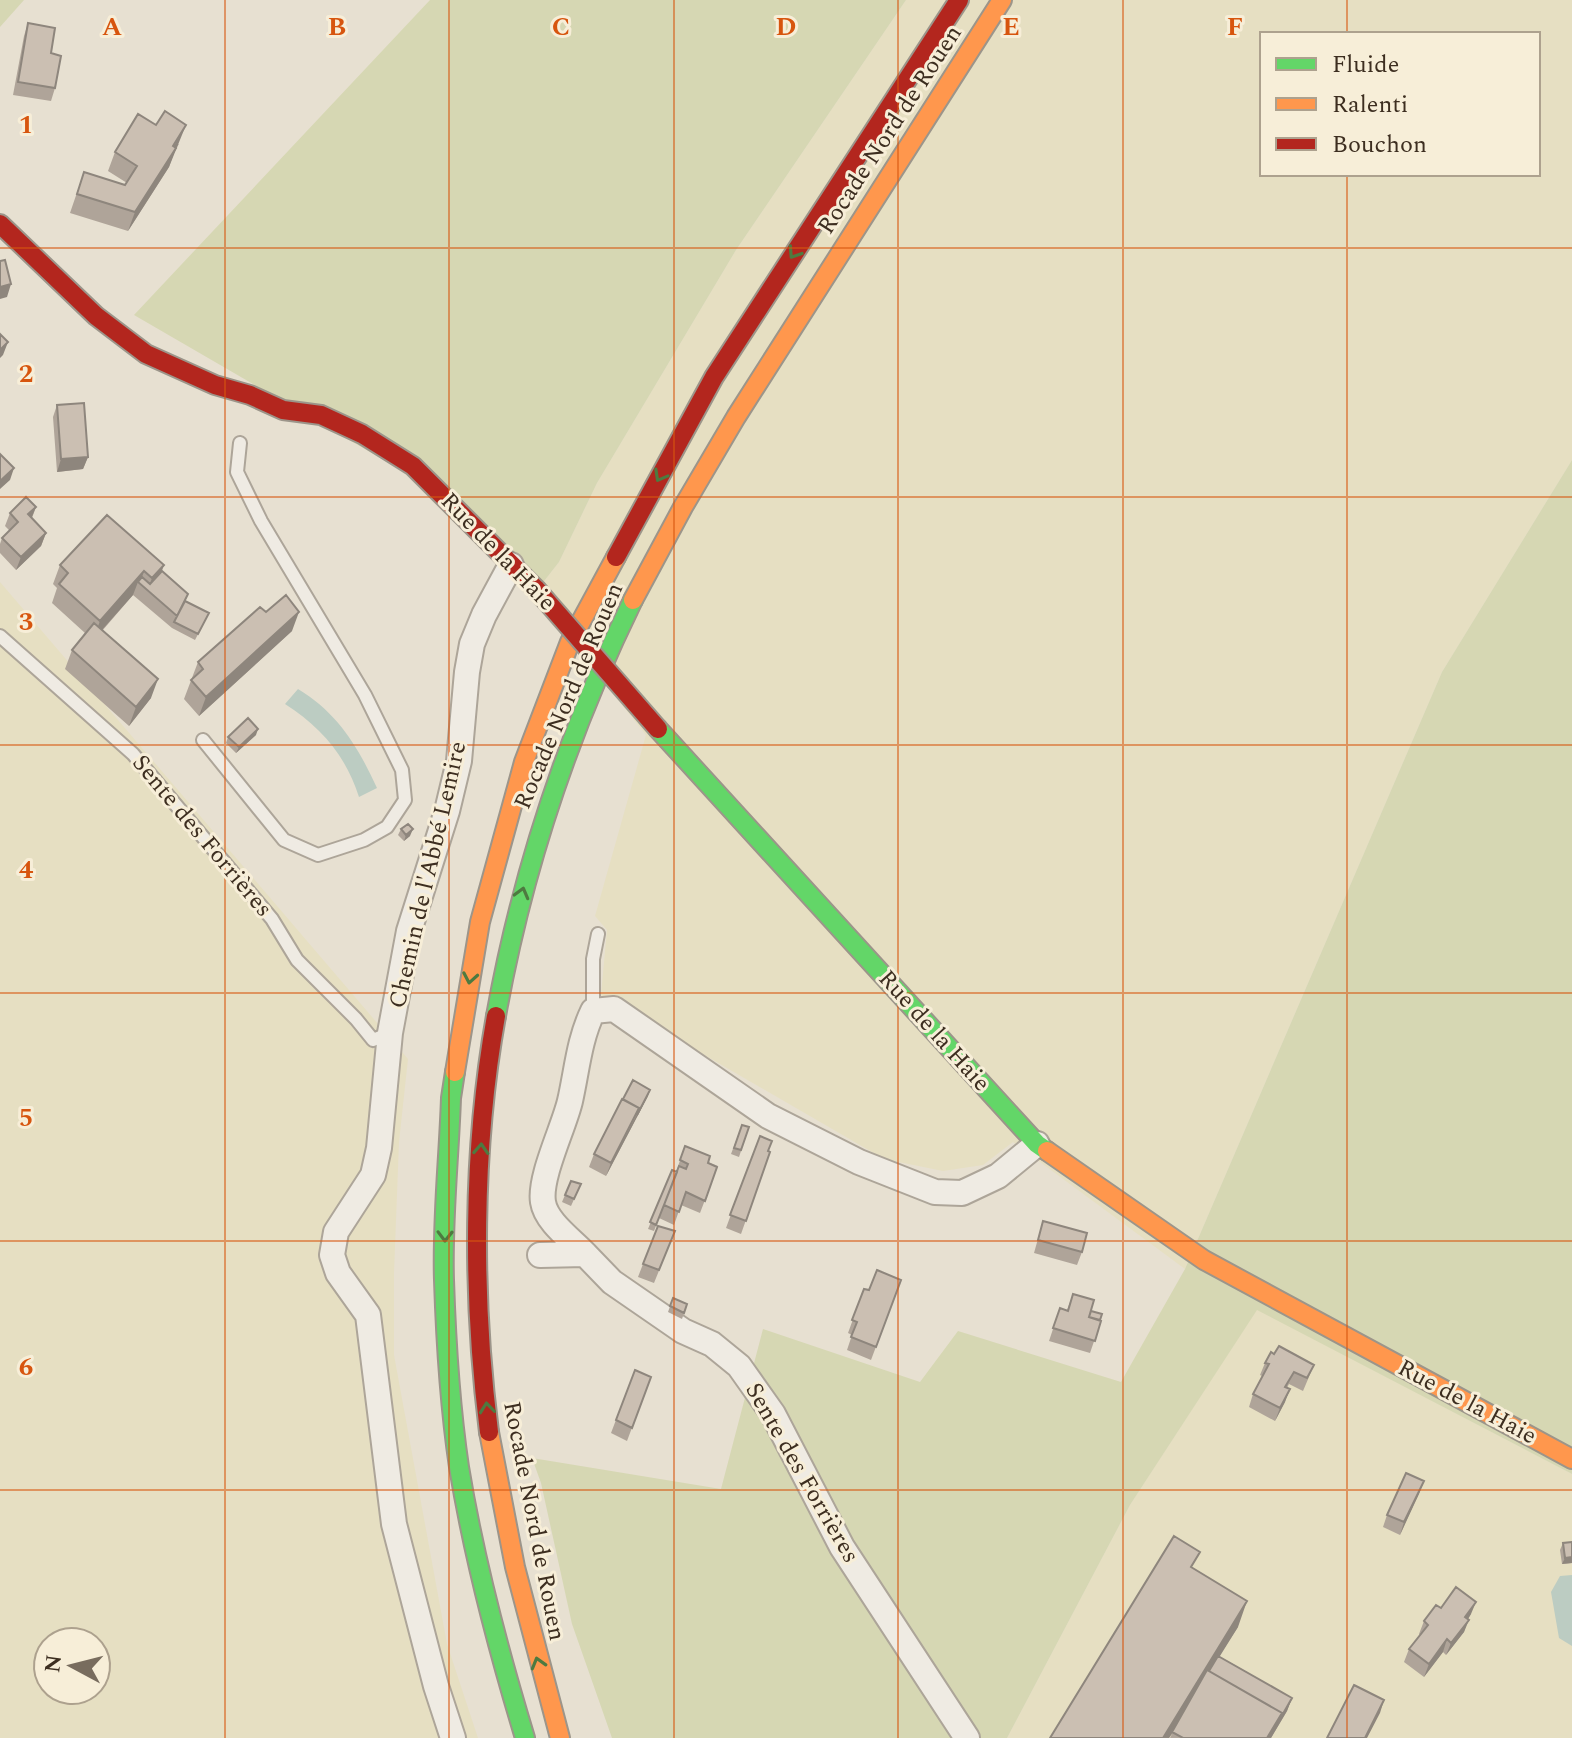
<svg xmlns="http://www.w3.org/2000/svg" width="1572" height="1738" font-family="Spectral,serif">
	<rect width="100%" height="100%" fill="#e7e0d1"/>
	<path fill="#e6dfc2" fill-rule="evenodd" d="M906,0H1572V460L1442,672L1185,1269L1013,1142L983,1165L943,1171L884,1159L601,995L607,930L595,916L646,735L534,594L559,562L597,483L736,250ZM1262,34H1538V174H1262Z
		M0,582L408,1059L399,1142L394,1273V1355L447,1644L478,1738H0ZM48,1642H96V1690H48Z
		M1257,1309L1572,1474V1738H1007L1130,1505Z"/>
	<path fill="#d6d7b3" d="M0,0H24L0,27Z
		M430,0H906L736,250L597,483L559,562L534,594L420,481L134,315Z
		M1572,460V1474L1257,1310L1130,1505L1007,1738H612L572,1624L541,1483L532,1458L721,1489L763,1329L920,1382L958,1331L1121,1382L1185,1269L1442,672Z"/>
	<path fill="#bcccc2" d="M298,689C338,713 358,747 377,788L359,797C346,756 321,727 285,704Z
		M1572,1575V1646L1559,1638L1551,1592L1560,1576Z"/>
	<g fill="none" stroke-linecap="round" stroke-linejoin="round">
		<g stroke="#ada599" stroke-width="16">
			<path id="lane" d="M0,636L133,754L272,919L297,960L356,1019L373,1040L390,1033
				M203,740L284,840L318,855L364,840L387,827L405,800L402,770L365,695L261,521L237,472L240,443
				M593,1011V959L598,934"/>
		</g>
		<g stroke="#ada599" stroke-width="28">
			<path id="street" d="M585,1254C572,1240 546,1222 543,1202C539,1177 564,1127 570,1101C577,1070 579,1040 593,1011L614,1009L768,1116L859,1162L935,1192L962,1193L998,1176L1037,1144
				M540,1255L585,1254L612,1282L683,1331L712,1344L739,1366L773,1414L842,1547L967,1738
				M453,1738L436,1686L394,1524L368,1315L338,1273L332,1255L336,1232L373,1175L379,1148L390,1033L409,931L447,811L459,761L467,672L472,644L484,615L511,565"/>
		</g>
		<g stroke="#9c958a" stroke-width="22">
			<path id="fast" d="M658,729L1037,1144L1047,1151
				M496,1016C522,871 568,733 633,600
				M455,1072L451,1098C449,1158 442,1220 444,1280C446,1342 450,1406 459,1467C474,1559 498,1649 525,1738"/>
		</g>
		<g stroke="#9c958a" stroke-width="22">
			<path id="slow" d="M633,600L683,507L736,417L1002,0
				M455,1072L480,922L524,762L570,642L616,557
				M1047,1151L1204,1260L1572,1459
				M489,1432L515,1567L560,1738"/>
		</g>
		<g stroke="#9c958a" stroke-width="22">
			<path id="jam" d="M0,224L96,316L146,354L215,385L250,395L283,410L321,415L362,434L413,466L536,589
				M616,557L714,377L959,0
				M489,1432C472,1298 472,1149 496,1016"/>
		</g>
		<use href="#lane" stroke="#efebe3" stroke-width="12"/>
		<use href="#street" stroke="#efebe3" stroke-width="24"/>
		<use href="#fast" stroke="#63d668" stroke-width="18"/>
		<use href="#slow" stroke="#ff974d" stroke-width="18"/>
		<use href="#jam" stroke="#b3261e" stroke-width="18"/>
		<g stroke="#9c958a" stroke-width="22" stroke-linecap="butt">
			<path id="jam-bridge" d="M536,589L658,729"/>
		</g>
		<use href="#jam-bridge" stroke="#b3261e" stroke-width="18"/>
	</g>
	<path fill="#afa499" d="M28,23L51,53L55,88L51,101L13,95L24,36Z
		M179,144L175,150L169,167L128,231L70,213L84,172L125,185L127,183L108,171L115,152Z
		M57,405L88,457L83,469L57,472L53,417Z
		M36,507L32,518L46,533L41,546L16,570L0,553V544L2,538L10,531L5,526L10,513Z
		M60,565L162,571L188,594L185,601L209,613L195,640L172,628L133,595L102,631L151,698L129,726L65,669L72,650L85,633L52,603L57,588L53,584Z
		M266,612L292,631L199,716L184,699L198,662Z
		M256,735L236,753L226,743L228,737Z
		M401,829L410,836L404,841L398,835Z
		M648,1096L606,1176L589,1167L594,1154Z
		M742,1125L749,1127L739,1157L731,1154Z
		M760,1136L770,1152L741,1234L726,1228Z
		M685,1146L708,1162L718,1166L700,1213L681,1205L674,1225L659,1218L654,1231L648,1229L672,1170L676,1172Z
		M571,1181L581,1184L571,1206L562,1202Z
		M1043,1221L1082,1252L1077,1265L1034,1253Z
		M675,1231L654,1283L638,1277L643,1264Z
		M901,1280L871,1360L847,1350L852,1335L848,1333L864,1289L869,1290Z
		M1073,1294L1101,1321L1090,1353L1049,1341L1060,1308L1067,1310Z
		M673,1298L687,1304L682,1319L668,1312Z
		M1274,1354L1314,1365L1303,1391L1289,1384L1287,1388L1285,1402L1275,1421L1249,1407L1253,1394L1262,1376L1260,1375L1265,1363Z
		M635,1370L651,1377L627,1441L611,1433Z
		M1424,1481L1400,1535L1383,1527L1387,1515Z
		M1572,1542V1563L1562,1564L1560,1550L1563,1543Z
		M1194,1569L1238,1627L1219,1656L1292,1698L1287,1711L1271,1738H1170L1172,1734L1169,1738H1050Z
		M1441,1608L1471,1614L1468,1619L1464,1632L1446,1655L1443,1652L1424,1677L1404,1662L1409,1649L1420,1635L1419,1634L1424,1621Z"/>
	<path fill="#8e867d" d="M186,125L169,167L128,231L135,212Z
		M11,284L7,297L0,299V287Z
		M8,342L3,355L0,358V350Z
		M88,457L83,469L57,472L61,459Z
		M14,468L10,480L0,489V481Z
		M36,507L31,519L28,514Z
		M46,533L41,546L16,570L21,557Z
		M164,565L157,584L148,590L152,578Z
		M144,571L140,583L138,582L133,595L93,640L100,621Z
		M299,612L292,631L199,716L206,697Z
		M158,679L151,698L129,726L136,707Z
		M258,729L256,735L236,753L239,747Z
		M413,829L410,836L404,841L406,835Z
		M650,1090L648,1096L606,1176L611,1163Z
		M1290,1389L1285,1402L1275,1421L1280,1408Z
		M1424,1481L1419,1494L1400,1535L1404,1522Z
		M1572,1557V1563L1562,1564L1565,1558Z
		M1247,1601L1238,1627L1169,1738H1163Z
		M1476,1602L1471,1614L1461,1630L1465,1617Z
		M1469,1620L1464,1632L1446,1655L1451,1643Z
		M1447,1639L1443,1652L1424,1677L1429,1664Z
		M1292,1698L1287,1711L1271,1738H1267Z
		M1384,1700L1380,1713L1367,1738H1365Z"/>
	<path fill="#cbbfb2" stroke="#8e867d" stroke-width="2" d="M28,23L55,28L51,53L61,56L55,88L18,82Z
		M165,111L186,125L173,146L176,148L135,212L77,194L84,172L125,185L137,166L115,152L138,114L156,125Z
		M5,260L11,284L0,287V261Z
		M0,334L8,342L0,350Z
		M84,403L88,457L61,459L57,405Z
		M0,454L14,468L0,481Z
		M26,497L36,507L28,514L46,533L21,557L2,538L18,522L10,513Z
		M107,515L164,565L152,578L144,571L100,621L59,584L68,573L60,565Z
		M162,571L188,594L177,616L138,582L142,577L150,584Z
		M286,595L299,612L206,697L191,680L203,669L198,662L260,607L266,612Z
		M185,601L209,613L198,634L174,622Z
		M94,623L158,679L136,707L72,650Z
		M248,718L258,729L239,747L228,737Z
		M408,824L413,829L406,835L401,829Z
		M633,1080L650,1090L637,1115L639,1108L623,1099Z
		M622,1099L639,1108L611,1163L594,1154Z
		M742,1125L749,1127L741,1150L734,1148Z
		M760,1136L772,1141L768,1151L770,1152L746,1221L730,1215Z
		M685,1146L710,1156L708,1163L717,1167L705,1201L686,1192L679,1212L664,1205L679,1166L686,1169L688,1164L680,1160Z
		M672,1170L677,1172L656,1225L650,1222Z
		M571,1181L581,1184L574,1199L565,1195Z
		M1043,1221L1087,1233L1082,1252L1038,1240Z
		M658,1226L675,1231L659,1270L643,1264Z
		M877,1270L901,1280L876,1347L851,1337L857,1322L852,1320L864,1289L869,1290Z
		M1073,1294L1094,1300L1089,1317L1101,1321L1095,1341L1053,1328L1060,1308L1068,1311Z
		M673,1298L687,1304L684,1313L670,1306Z
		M1091,1311L1102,1314L1100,1320L1089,1317Z
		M1279,1346L1314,1365L1307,1378L1294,1372L1285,1387L1290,1389L1280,1408L1253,1394L1269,1364L1265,1363L1271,1352L1274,1354Z
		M635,1370L651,1377L632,1428L616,1420Z
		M1406,1473L1424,1481L1404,1522L1387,1515Z
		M1174,1536L1200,1552L1191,1567L1247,1601L1163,1738H1050Z
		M1572,1542V1557L1565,1558L1563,1543Z
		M1456,1587L1476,1602L1465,1617L1469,1620L1451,1643L1447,1639L1429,1664L1409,1649L1428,1625L1424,1621L1436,1605L1441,1608Z
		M1218,1656L1292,1698L1280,1719L1282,1713L1209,1671Z
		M1207,1670L1282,1713L1267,1738H1183L1172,1732Z
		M1354,1685L1384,1700L1365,1738H1327Z"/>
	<defs><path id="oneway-chevron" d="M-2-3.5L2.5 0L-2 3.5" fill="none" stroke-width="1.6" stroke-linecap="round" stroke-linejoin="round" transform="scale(2)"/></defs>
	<g stroke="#4e7a40">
		<use href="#oneway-chevron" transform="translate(794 253) rotate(123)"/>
		<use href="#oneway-chevron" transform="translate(660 476) rotate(119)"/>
		<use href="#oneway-chevron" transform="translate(522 893) rotate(-75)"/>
		<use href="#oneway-chevron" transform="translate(470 978) rotate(100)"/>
		<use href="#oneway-chevron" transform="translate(481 1149) rotate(-87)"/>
		<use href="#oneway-chevron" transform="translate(445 1236) rotate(91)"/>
		<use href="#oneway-chevron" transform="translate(487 1408) rotate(-96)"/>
		<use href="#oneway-chevron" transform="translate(538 1663) rotate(-106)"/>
	</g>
	<path fill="none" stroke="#d7550e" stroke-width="2" stroke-opacity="0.55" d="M225,0V1738M449,0V1738M674,0V1738M898,0V1738M1123,0V1738M1347,0V34M1347,174V1738M0,248H1572M0,497H1572M0,745H1572M0,993H1572M0,1241H1572M0,1490H1572"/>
	<g text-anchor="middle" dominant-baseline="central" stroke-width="6" stroke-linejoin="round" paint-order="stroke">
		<g font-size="24" fill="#3d2e20" stroke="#f7eed8">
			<text transform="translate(890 130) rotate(-57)">Rocade Nord de Rouen</text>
			<text transform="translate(498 552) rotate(46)">Rue de la Haie</text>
			<text transform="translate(569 696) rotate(-67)">Rocade Nord de Rouen</text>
			<text transform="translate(202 836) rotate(50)">Sente des Forrières</text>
			<text transform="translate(428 875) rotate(-77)">Chemin de l'Abbé Lemire</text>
			<text transform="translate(934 1031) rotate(48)">Rue de la Haie</text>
			<text transform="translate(1467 1402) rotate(28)">Rue de la Haie</text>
			<text transform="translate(802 1473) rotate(60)">Sente des Forrières</text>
			<text transform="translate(534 1521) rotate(79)">Rocade Nord de Rouen</text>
		</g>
	</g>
	<g font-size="26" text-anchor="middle" font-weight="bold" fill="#d7550e" stroke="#f7eed8" stroke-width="6" stroke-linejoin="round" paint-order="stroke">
		<text x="112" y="35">A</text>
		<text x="337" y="35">B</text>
		<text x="561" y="35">C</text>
		<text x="786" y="35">D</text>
		<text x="1011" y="35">E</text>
		<text x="1235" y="35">F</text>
		<text x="26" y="133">1</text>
		<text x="26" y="382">2</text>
		<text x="26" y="630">3</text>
		<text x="26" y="878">4</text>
		<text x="26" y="1126">5</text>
		<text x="26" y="1375">6</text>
	</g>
	<rect x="1260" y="32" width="280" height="144" fill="#f7eed8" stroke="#ada18e" stroke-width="2"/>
	<rect x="1276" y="58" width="40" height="12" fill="#63d668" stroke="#ada18e" stroke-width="2"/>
	<text x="1332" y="72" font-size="24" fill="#3d2e20">Fluide</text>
	<rect x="1276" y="98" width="40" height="12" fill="#ff974d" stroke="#ada18e" stroke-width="2"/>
	<text x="1332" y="112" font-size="24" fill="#3d2e20">Ralenti</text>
	<rect x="1276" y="138" width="40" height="12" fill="#b3261e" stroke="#ada18e" stroke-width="2"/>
	<text x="1332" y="152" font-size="24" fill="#3d2e20">Bouchon</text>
	<g transform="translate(72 1666) rotate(277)"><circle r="38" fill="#f7eed8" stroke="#ada18e" stroke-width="2"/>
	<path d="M0-6L14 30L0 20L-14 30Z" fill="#786c5e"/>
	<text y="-12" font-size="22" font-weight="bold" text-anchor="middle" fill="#3d2e20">N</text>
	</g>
</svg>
